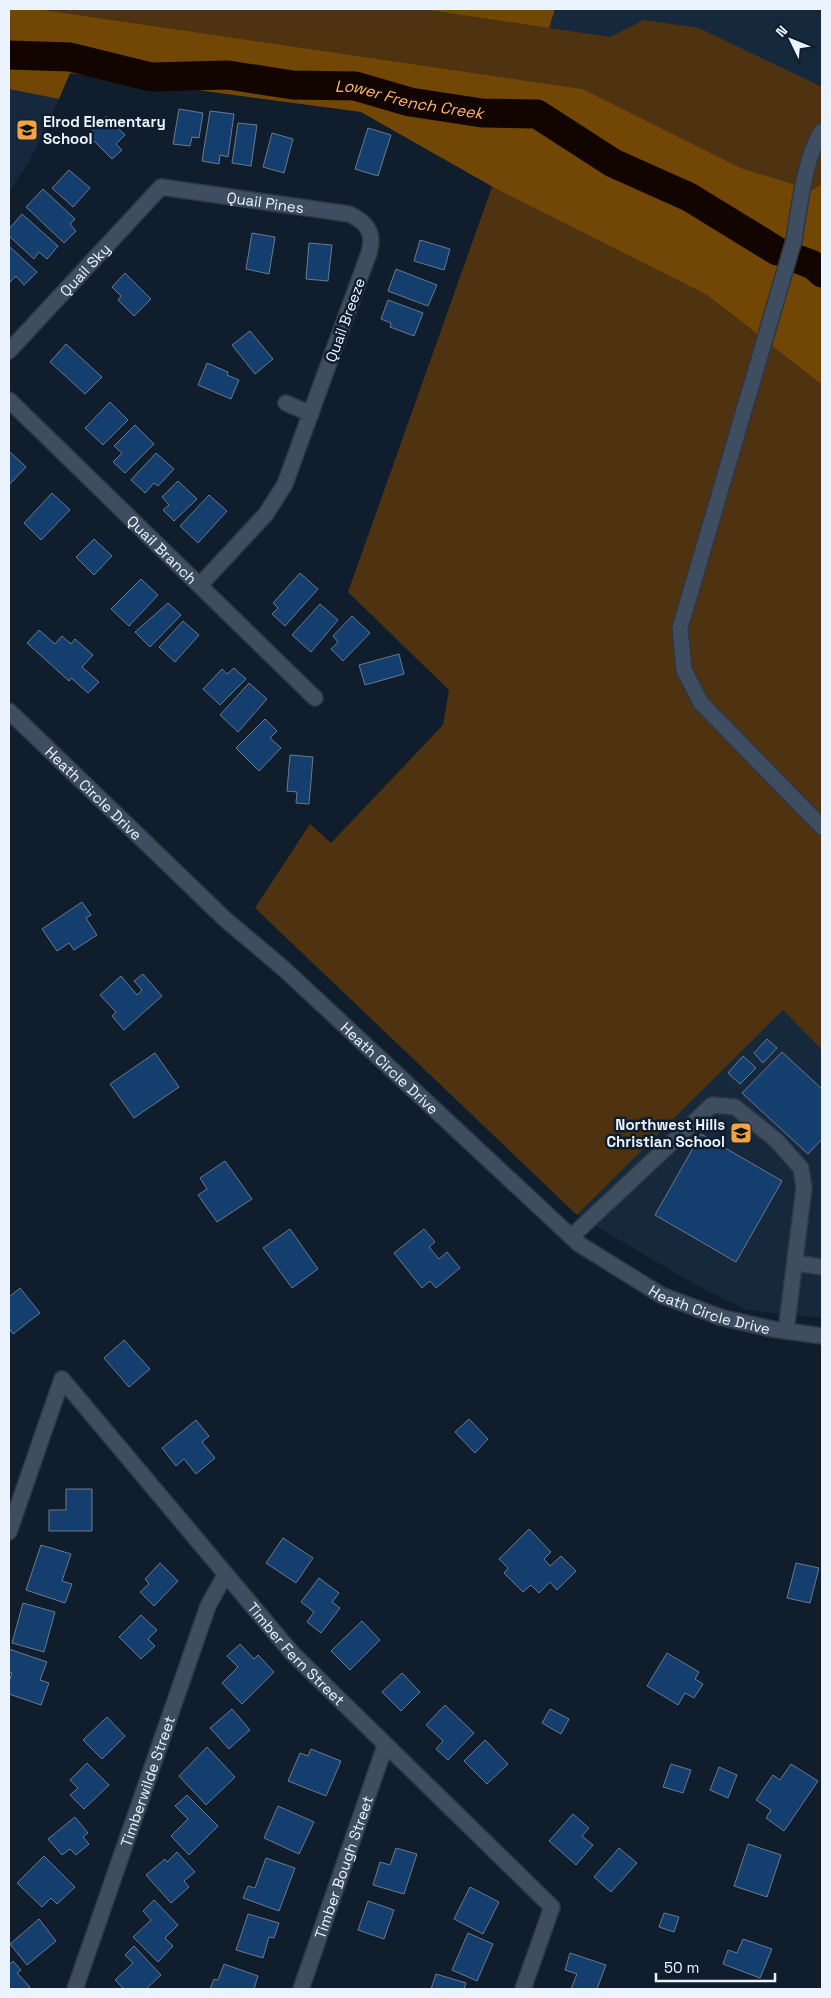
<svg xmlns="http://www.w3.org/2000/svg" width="831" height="1998" font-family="'Space Grotesk',sans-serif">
	<rect width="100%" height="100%" fill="#101d2c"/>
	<path fill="#16283c" d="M422,9H822V213L549,28Z
		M9,89L59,99L30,160L9,192Z
		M783,1010L822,1050V1318L746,1310L694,1284L577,1215Z"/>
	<path fill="#4f3310" d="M38,9H422L610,37L644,20L699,28L822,87V184L812,190L741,168L583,89Z
		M492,187L707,295L822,385V1050L783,1010L577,1215L255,908L310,824L331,843L443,725L449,690L348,592Z"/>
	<path fill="#724605" d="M9,9H38L583,89L741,168L812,190L822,184V385L707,295L500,191L361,112L70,73L59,99L9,89Z
		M422,9H555L549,28Z"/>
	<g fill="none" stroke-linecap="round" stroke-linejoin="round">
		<g stroke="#120500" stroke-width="29">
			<path id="s1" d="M9,55L70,57L151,77L228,75L293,85L355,86L410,102L482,113L537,114L613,163L689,197L777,251"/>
			<path d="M800,260L813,265L822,273"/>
		</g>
	</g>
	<path fill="#143e6d" stroke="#6a7a8d" d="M179,109L203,113L199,138L192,137L190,146L173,144Z
		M210,111L234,114L228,157L220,155L219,164L202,161Z
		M106,116L125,135L116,144L122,150L112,159L88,135Z
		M238,123L257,125L251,166L232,163Z
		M368,128L391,135L378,176L355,169Z
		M272,133L293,139L284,173L263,167Z
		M69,170L90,188L73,207L52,188Z
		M43,189L75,219L70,224L76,231L64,243L26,207Z
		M22,214L58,246L47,259L39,252L34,259L9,236V229Z
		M252,233L275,237L269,274L246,269Z
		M420,240L450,249L444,270L414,261Z
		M309,243L332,245L328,281L306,279Z
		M9,246L37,272L24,285L16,276L10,282L9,280Z
		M396,269L437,285L428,306L388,291Z
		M125,273L151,299L134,316L118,300L121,296L112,287Z
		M388,300L423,313L414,336L390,327L391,323L381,319Z
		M250,331L273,359L255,374L232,345Z
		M66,344L102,377L85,394L50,362Z
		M207,363L228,372L227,375L239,380L231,399L198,385Z
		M110,402L128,420L103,445L85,428Z
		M135,425L154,444L125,473L113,462L122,453L114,446Z
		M9,451L26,467L9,485Z
		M156,453L174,469L158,486L154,483L145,493L131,480Z
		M178,481L197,499L174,521L163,510L169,505L162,497Z
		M52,493L70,510L41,540L24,523Z
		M209,495L227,511L198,543L180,526Z
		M94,539L112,556L94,575L76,557Z
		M300,573L318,589L285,626L272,614L278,608L273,603Z
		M141,579L158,595L129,626L111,609Z
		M168,603L181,615L150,647L135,632Z
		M320,604L338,620L311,652L292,635Z
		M352,616L370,633L343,661L331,649L338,642L333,636Z
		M183,621L199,635L175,662L159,647Z
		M39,630L55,644L62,636L71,644L75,639L93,655L82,667L99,682L88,693L71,678L69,681L27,643Z
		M399,654L404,674L365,685L359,665Z
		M234,668L246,679L220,705L203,689L222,669L227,674Z
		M249,683L267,699L238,732L220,715Z
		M265,719L277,731L270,738L281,748L259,771L236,748Z
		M290,755L313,757L309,804L296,803L297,792L287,791Z
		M82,902L91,915L86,918L97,935L74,950L69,943L57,951L42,929Z
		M143,974L162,996L124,1030L112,1016L116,1012L100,995L121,976L137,995L142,990L134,981Z
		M767,1039L777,1048L763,1063L754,1053Z
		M782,1052L822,1089V1139L808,1154L742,1093Z
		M155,1053L179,1087L134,1118L110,1084Z
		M743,1056L756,1068L740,1084L728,1073Z
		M701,1134L782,1181L736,1262L655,1215Z
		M225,1161L252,1199L217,1222L198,1195L207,1189L200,1178Z
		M290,1229L318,1269L292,1288L263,1248Z
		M424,1229L435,1242L429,1247L439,1259L447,1252L460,1268L436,1288L430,1281L422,1288L394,1253Z
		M20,1288L40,1313L13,1334L9,1328V1297Z
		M124,1340L150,1369L129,1387L104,1358Z
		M469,1419L488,1439L475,1453L455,1432Z
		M196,1420L209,1436L202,1442L215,1458L196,1474L184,1459L176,1466L162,1448Z
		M66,1489H92V1531H49V1510H66Z
		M529,1529L551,1552L544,1559L550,1566L561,1556L576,1571L557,1590L550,1582L539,1593L531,1585L523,1592L504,1573L508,1568L499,1559Z
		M283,1538L313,1558L296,1583L266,1563Z
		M41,1545L71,1554L62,1581L72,1584L65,1603L26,1590Z
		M160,1563L178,1581L154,1606L140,1592L149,1584L145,1579Z
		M796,1563L819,1568L810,1603L787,1598Z
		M319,1578L339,1593L332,1602L340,1608L321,1633L307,1622L314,1612L301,1602Z
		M23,1603L55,1612L44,1652L12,1643Z
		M141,1615L157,1630L148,1639L155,1646L141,1659L119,1637Z
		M362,1621L380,1640L350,1670L331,1651Z
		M240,1644L254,1659L258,1655L274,1672L242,1704L222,1683L238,1667L227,1656Z
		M9,1649L47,1662L40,1680L49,1683L41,1705L9,1694V1682L12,1673L9,1672Z
		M667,1653L699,1672L695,1679L703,1684L694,1698L685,1693L678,1705L647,1686Z
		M402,1673L420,1692L401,1711L382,1692Z
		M445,1705L474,1733L448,1760L436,1749L443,1741L426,1725Z
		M232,1709L250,1730L229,1749L210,1728Z
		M550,1709L569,1719L561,1734L542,1723Z
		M107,1717L125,1736L102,1759L83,1740Z
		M485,1740L508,1764L487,1784L464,1761Z
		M207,1747L235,1777L206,1805L179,1776Z
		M311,1749L341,1761L326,1796L288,1781L300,1753L308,1756Z
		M87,1763L109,1785L84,1809L70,1795L78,1788L70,1780Z
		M671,1764L691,1770L683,1793L663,1787Z
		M791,1764L818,1781L784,1831L766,1818L771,1810L756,1800L773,1775L780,1780Z
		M719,1767L737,1775L728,1798L710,1790Z
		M187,1795L218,1826L189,1855L171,1836L188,1819L175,1806Z
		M278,1806L314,1822L299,1854L264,1838Z
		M573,1814L589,1828L582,1836L593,1845L576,1865L549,1841Z
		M75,1817L88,1833L83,1837L89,1844L76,1855L70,1849L62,1855L48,1839Z
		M748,1844L781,1855L767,1897L734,1886Z
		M396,1848L417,1854L404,1894L373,1885L380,1862L390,1865Z
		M619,1848L637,1863L611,1892L594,1877Z
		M177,1852L195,1872L184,1881L189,1887L171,1903L146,1875L165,1859L167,1862Z
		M44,1856L75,1887L57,1904L51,1898L42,1907L17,1883Z
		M266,1858L295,1868L279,1911L243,1898L248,1886L255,1888Z
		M470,1887L499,1902L483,1934L454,1919Z
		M154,1900L178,1925L165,1938L173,1946L158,1962L133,1937L151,1920L143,1911Z
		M368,1901L394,1910L384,1939L358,1930Z
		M664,1913L679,1917L674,1932L659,1927Z
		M248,1914L279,1923L274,1938L269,1937L263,1958L236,1950Z
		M39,1919L56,1941L27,1965L10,1944Z
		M468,1933L493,1944L477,1981L452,1970Z
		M743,1939L772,1949L760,1978L723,1964L728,1950L737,1953Z
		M134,1946L161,1975L146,1989H124L115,1980L133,1963L125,1955Z
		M570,1953L606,1965L597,1989H571L577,1974L565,1970Z
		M13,1961L21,1970L17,1973L30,1987L27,1989H9V1965Z
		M224,1964L258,1976L254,1989H210L214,1979L218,1980Z
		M436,1974L466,1983L464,1989H431Z"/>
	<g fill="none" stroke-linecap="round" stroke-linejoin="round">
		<g stroke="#303643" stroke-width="18">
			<g id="minor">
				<path d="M822,131C805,155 799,210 794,240L680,628L684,670L701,703L822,827"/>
				<path id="s2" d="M9,351L161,187L349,214C367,222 375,233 369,253L285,484L266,514L200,585"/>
				<path id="s3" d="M9,400L315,698"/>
				<path d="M286,403L311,414"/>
				<path id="s4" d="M9,711L226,920L283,968L579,1244L661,1295L720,1317L772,1329L822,1336"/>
				<path d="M571,1237L712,1105L735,1107L776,1140L801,1168L804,1188L786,1331"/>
				<path d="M795,1263L822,1267"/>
				<path id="s5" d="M62,1379L292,1653L552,1907L523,1989"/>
				<path d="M9,1532L62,1379"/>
				<path id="s6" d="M75,1989L208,1606L225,1575"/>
				<path id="s7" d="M301,1989L385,1746"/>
			</g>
		</g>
		<use href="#minor" stroke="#3e4d5f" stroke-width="15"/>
	</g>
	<defs>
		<g id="school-square" transform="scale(1.125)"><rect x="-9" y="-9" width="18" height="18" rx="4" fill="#f3a442" stroke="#101d2c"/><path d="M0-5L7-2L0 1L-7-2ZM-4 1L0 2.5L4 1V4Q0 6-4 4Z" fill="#111"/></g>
	</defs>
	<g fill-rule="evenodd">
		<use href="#school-square" x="27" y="130"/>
		<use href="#school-square" x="741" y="1133"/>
	</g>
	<g text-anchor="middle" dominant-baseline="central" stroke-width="5" stroke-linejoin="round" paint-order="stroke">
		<g font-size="15" font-weight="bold" fill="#eaf3fe" stroke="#101d2c" text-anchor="start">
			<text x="43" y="121">Elrod Elementary<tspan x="43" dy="17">School</tspan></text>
			<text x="725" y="1124" text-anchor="end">Northwest Hills<tspan x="725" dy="17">Christian School</tspan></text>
		</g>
		<g font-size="15" fill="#eaf3fe" stroke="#101d2c">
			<text stroke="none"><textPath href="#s2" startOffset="329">Quail Pines</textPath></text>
			<text stroke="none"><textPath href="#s2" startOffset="111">Quail Sky</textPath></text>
			<text transform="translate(345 320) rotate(-70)">Quail Breeze</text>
			<text stroke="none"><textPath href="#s3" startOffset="214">Quail Branch</textPath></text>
			<text stroke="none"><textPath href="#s4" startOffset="118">Heath Circle Drive</textPath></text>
			<text stroke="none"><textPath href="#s4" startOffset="522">Heath Circle Drive</textPath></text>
			<text stroke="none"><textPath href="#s4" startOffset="928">Heath Circle Drive</textPath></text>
			<text stroke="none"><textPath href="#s5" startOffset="361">Timber Fern Street</textPath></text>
			<text stroke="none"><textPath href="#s6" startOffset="220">Timberwilde Street</textPath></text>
			<text stroke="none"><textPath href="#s7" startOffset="129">Timber Bough Street</textPath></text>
		</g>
		<g font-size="16" font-style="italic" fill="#fcb86a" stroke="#101d2c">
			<text stroke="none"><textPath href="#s1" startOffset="405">Lower French Creek</textPath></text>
		</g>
	</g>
	<rect width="831" height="1998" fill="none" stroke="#eaf3fe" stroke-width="20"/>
	<g transform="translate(791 40) rotate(313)" stroke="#101d2c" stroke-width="4" paint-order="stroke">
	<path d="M0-4L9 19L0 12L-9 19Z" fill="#eaf3fe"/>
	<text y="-8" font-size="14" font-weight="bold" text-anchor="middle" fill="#eaf3fe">N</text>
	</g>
	<path d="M656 1973v8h119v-8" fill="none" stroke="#eaf3fe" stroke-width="2.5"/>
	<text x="664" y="1973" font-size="15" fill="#eaf3fe" stroke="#101d2c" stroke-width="4" paint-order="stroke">50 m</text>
</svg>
